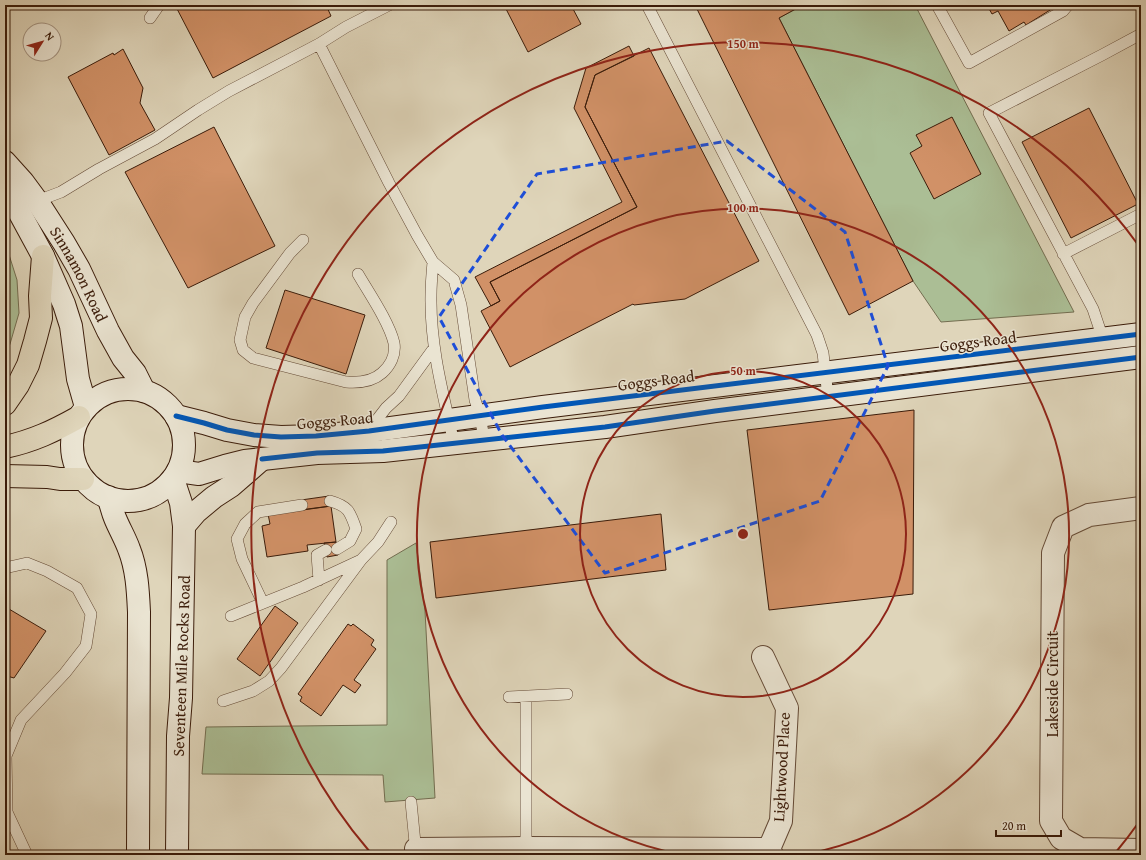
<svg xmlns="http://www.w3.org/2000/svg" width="1146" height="860" font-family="'Gentium Book Plus',serif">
	<rect width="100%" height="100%" fill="#dfd5ba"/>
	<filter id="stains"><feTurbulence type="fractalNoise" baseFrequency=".005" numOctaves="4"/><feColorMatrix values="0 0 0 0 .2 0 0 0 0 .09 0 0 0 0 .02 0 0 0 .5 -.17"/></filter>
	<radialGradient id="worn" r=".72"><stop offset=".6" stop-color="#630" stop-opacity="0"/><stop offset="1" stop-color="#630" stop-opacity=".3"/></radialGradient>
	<path fill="#abbe95" stroke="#736d50" d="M803,5H915L1074,312L941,322L913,281L779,18Z
		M5,242L17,280L19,313L10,344L5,356Z
		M416,543L425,611L435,798L385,802L383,775L202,774L206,727L387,725V560Z"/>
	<path fill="#d19167" stroke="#3b1c0a" d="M175,5H326L331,16L213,78Z
		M504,5H575L572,7L581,24L528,52Z
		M695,5H803L779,18L913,281L849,315Z
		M987,5H1054L1055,7L1026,25L1024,22L1009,31L998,11L992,14Z
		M629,46L634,56L595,75L585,107L637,207L490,282L500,301L491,306L475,277L622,202L574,108L586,68Z
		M649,48L759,261L685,299L634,305L633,304L510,367L481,311L500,301L490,282L637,207L585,107L595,75Z
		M123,49L143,88L140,103L155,130L109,155L68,77L113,53L114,55Z
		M1089,108L1138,204L1071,238L1022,142Z
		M952,117L981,174L934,199L910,153L922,146L916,135Z
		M214,127L275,246L188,288L125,172Z
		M285,290L365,315L346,374L266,348Z
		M914,410L913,594L769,610L747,430Z
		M329,496L331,506L303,510L301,500Z
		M331,506L336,542L307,545L308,551L267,557L262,526L270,524L268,514Z
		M661,514L666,570L436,598L430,542Z
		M336,542L338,555L327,557L326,550L324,543Z
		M275,606L298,623L260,676L237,659Z
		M9,609L46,631L14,678L7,676L5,680V615Z
		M348,624L351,626L353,624L374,640L371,645L376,649L354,680L361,685L355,693L343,685L321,716L300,701L302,697L298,694Z"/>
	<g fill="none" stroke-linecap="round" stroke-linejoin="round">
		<g stroke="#644a36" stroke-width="12">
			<path id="service" d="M647,5L817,335L823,353L828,397
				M937,5L969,63L1063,11L1068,5
				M150,18L159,5
				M319,44L389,183L417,235L433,262L454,280L461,305L475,400L480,415L484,439
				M37,201L61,192L99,169L155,139L198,110L229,91L319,44L346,27L389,5
				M303,240L290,253L253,303L245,317L240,340L243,350L253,358L346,382C359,383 372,382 382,373C390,366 396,355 394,343C389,322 369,293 358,274
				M1063,254L1141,214
				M433,262C432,273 431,284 431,295C430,346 443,394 454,443
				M1103,339L1093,309L989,113L1102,55L1141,34
				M369,430L386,408L399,396L434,348
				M330,501C348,506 350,511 356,529L350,541L337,549
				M5,568L27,563L47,571L77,588L91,614L86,646L65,673L21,720L6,756L7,812L27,855
				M319,580L317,555L326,550
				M263,603L242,559L237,539L245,524L258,512L302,505
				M231,616L303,587L359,561
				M509,697L567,694
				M526,697V848
				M223,701L253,691L269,681L281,668L361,560L378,542L391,522
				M411,802L416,853"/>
		</g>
		<g stroke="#644a36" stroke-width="24">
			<path id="minor" d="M1141,508L1089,515L1063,527L1053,553L1051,821L1061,838L1080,849L1141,850
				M763,657L787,708L781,821L769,849L772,855
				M416,849L526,848L769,849"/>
		</g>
		<g stroke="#3b1c0a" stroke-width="24">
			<g id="secondary">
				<path id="s1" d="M5,162L23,182L37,201L64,243L79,269L108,331L123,358L135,373L144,391"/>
				<path d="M5,186L43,256L64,304L71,326L78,379L86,407"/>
				<circle cx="128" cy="445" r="56"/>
				<path d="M176,416L204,423L227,430L254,435L281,437L316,436L369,431L543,407L1141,334"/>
				<path d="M178,471L199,474L225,466L245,461L262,459L317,453L383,451L605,427L715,411L1141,357"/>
				<path d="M173,479L181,503L184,526L181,698L178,736L177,855"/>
				<path d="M108,497C111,504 112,511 115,518C119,528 125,538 129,549C137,569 138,591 139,612L138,855"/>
				<path d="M184,526L196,512L214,497L231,486L262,459"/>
			</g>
		</g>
		<g stroke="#3b1c0a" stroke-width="24">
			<path id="motorway" d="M5,404L18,385L28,365L35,341L41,318L40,296L43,256
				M5,447C33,441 54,431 79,417
				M5,476L47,477L60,479H83"/>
		</g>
		<use href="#service" stroke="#eae4d2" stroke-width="11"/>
		<use href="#minor" stroke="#eae4d2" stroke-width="22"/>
		<use href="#secondary" stroke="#eae4d2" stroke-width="22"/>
		<use href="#motorway" stroke="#dfd5ba" stroke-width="22"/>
		<g stroke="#eae4d2" stroke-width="8">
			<path id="cycleway" d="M176,416L204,423L227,430L254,435L281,437L316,436L369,431L543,407L1141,334
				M262,459L317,453L383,451L605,427L715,411L1141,357"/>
		</g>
		<use href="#cycleway" stroke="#0057b8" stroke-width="5"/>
	</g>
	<path fill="none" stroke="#1d4ed8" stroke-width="3" stroke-dasharray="8 5" stroke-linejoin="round" d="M727,141L845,232L888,366L820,501L605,573L502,435L439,317L537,174Z"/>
	<g fill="none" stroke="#8f2418" stroke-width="2">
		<circle cx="743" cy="534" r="163"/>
		<path d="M684 855A326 326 0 1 1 802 855"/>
		<path d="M1139 822A490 490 0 0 1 1116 852M370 852A490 490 0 1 1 1139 246"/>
	</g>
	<g text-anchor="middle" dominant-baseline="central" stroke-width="3" stroke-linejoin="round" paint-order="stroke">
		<g font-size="16" fill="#3b1c0a" stroke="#eae4d2">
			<text stroke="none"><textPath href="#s1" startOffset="135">Sinnamon Road</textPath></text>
			<text transform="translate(978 341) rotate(-7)">Goggs Road</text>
			<text transform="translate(656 380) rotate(-7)">Goggs Road</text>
			<text transform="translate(335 420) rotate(-5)">Goggs Road</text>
			<text transform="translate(181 666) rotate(-88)">Seventeen Mile Rocks Road</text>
			<text transform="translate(1052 684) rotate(-90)">Lakeside Circuit</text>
			<text transform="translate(781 767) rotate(-87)">Lightwood Place</text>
		</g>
	</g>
	<circle cx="743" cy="534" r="6" fill="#8f2418" stroke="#eae4d2" stroke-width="2"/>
	<g font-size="12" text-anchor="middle" font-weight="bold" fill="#8f2418" stroke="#eae4d2" stroke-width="3" stroke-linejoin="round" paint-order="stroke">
		<text x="743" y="48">150 m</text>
		<text x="743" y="212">100 m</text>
		<text x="743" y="375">50 m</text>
	</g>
	<rect width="1146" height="860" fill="none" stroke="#dfd5ba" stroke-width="20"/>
	<rect x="6" y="6" width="1134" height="848" fill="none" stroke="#3b1c0a" stroke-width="2"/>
	<rect x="10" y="10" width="1126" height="840" fill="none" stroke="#3b1c0a"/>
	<g transform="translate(42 42) rotate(53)"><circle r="19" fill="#eae4d2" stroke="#a49482"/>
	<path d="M0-3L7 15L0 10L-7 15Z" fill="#8f2418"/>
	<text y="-6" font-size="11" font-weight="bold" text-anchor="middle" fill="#3b1c0a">N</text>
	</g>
	<path d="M996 830v6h65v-6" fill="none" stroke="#3b1c0a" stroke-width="2"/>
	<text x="1002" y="830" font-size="12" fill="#3b1c0a" stroke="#eae4d2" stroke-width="3" paint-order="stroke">20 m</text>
	<rect width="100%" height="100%" filter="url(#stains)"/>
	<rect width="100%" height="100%" fill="url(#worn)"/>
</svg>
